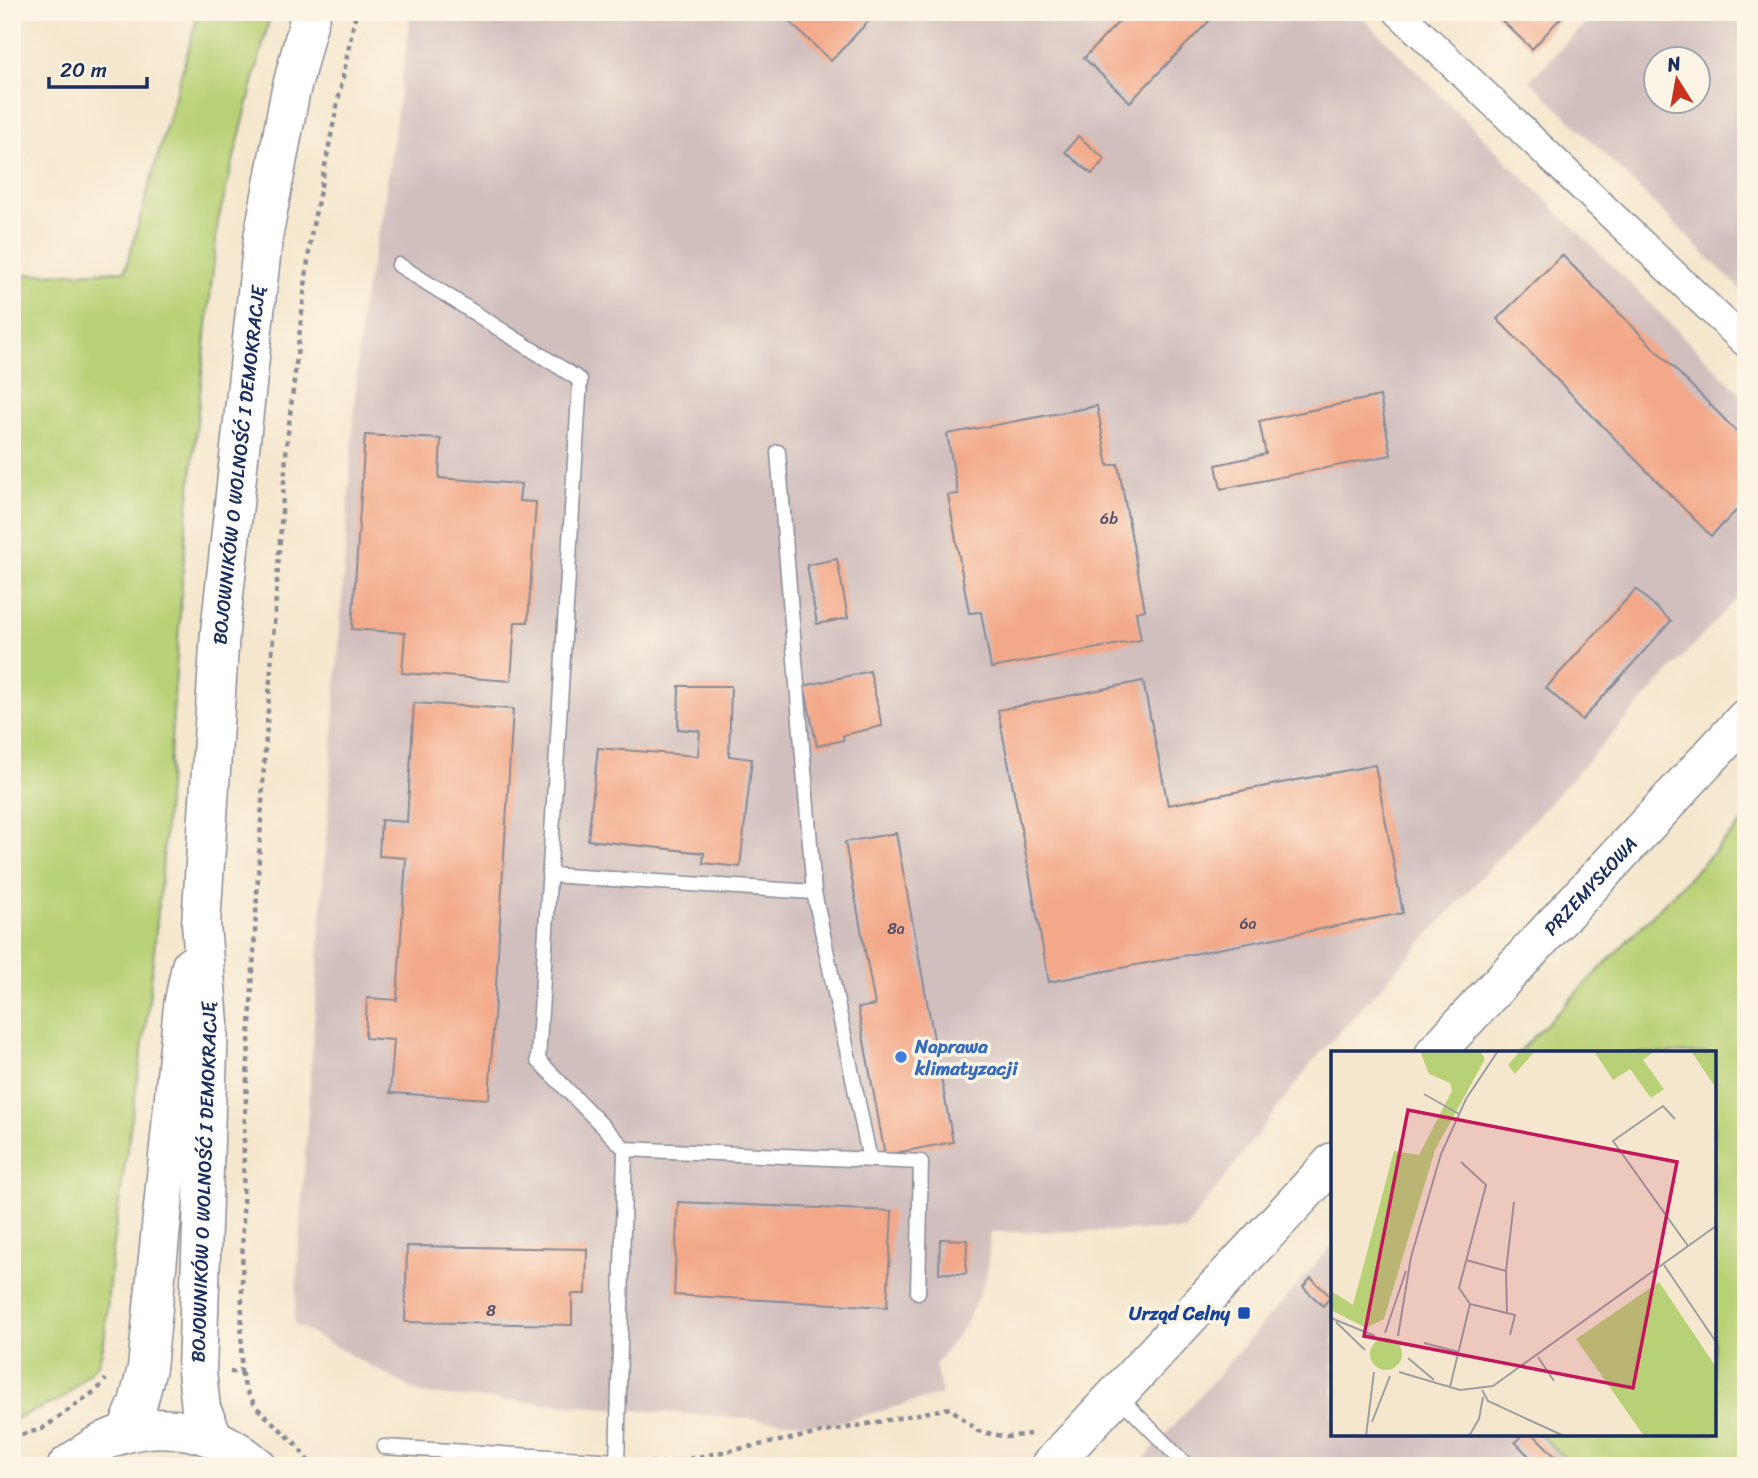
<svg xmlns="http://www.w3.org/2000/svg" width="1758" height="1478" font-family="Sriracha,sans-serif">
	<rect width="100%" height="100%" fill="#fcf5e5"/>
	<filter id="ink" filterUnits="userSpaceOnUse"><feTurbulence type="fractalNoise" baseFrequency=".0143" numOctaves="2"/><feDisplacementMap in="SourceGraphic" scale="14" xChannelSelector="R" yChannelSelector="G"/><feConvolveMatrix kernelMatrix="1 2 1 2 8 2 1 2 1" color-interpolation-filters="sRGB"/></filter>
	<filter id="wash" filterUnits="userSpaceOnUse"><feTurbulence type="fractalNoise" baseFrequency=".00686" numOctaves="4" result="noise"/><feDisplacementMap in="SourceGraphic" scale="28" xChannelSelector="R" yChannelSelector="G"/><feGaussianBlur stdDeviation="1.57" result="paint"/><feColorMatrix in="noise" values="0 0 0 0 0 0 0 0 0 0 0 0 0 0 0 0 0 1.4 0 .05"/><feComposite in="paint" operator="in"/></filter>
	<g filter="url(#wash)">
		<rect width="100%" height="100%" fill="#f5e7cd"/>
		<path fill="#d1bfbe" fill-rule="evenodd" d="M411,12H1357L1746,399V588L1314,1060L1185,1230L991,1232L986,1278L967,1322L935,1365L942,1394L830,1425L422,1394L294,1324L361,311L383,212Z
			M1596,12H1746V295L1530,80ZM1656,60H1698V102H1656Z
			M1333,1244V1434H1540L1573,1466H1138Z"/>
		<path fill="#b9d176" stroke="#6a806a" stroke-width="2" d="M199,12H271L218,221L186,527L162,871L148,1010L112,1250L104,1344L98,1364L62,1399L12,1420V275L125,271Z
			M1746,819V1466H1573L1540,1434H1714V1053H1518Z
			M148,1461L175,1462L190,1466H131Z"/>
		<g id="blocks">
			<path fill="#f3a989" d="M779,12H877L831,61Z
				M1128,12H1218L1130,102L1084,58Z
				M1493,12H1566L1532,49Z
				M1078,136L1105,159L1092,174L1065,152Z
				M1562,255L1746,441V501L1711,536L1497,319Z
				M1380,396L1391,455L1221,489L1216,465L1266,454L1259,421Z
				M1097,406L1108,466L1118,464L1145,610L1136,612L1141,640L991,668L981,612L969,613L948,495L958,494L947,434Z
				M365,435L441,439L439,478L521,484L519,501L536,502L528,622H515L511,681L402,673L405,633L352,629Z
				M837,559L848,618L817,624L807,565Z
				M1636,589L1671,621L1582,720L1546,688Z
				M870,671L882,726L843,735L844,740L817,746L804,686Z
				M1143,681L1168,805L1375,765L1403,913L1049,982L1022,834L998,710Z
				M679,686H731L729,756L752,759L740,867L703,863L704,853L588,840L598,748L698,756L700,731L678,729Z
				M414,703L513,709L489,1099L390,1093L394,1040L365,1038L367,998L397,1000L406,858L379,856L381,820L407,822Z
				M896,833L953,1142L885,1155L858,1008L875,1005L845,842Z
				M678,1202L892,1211L887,1307L674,1295Z
				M940,1239L967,1240L966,1274L939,1273Z
				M407,1246L587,1249L586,1294H572V1325L405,1322Z
				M1311,1278L1331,1297L1323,1306L1303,1287Z
				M1523,1434H1533L1565,1466H1539L1515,1442Z"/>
		</g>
	</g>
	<g filter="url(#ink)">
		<use href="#blocks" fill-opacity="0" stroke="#888b96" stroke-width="2"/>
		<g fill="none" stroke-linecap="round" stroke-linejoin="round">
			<g stroke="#888b96" stroke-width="17">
				<path id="lane" d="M399,265L580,380L538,1060L625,1149L617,1466
					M778,452L814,892
					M549,875L814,892L870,1160
					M625,1149L921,1162L918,1292
					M1117,1395L1187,1466
					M384,1447L617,1461"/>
			</g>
			<g stroke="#888b96" stroke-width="31">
				<path id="street" d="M1398,12L1746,343"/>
			</g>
			<g stroke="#888b96" stroke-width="41">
				<g id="secondary">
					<path id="s1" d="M1435,1053L1746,718"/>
					<path d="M126,1433L138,1403L147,1368L183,1006L191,966"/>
					<path id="s2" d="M214,1438L201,1409L197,1371L209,1023L201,924L220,632L263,238L290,94L311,12"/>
					<path d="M67,1466C82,1455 97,1444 114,1437C164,1418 218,1431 257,1466"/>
					<path d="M1050,1466L1333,1162"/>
				</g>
			</g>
			<path stroke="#888b96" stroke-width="4.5" stroke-dasharray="5 5" stroke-linecap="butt" d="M230,1372H241L244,1135L264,766L287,441L311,235L356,12
				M241,1372L246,1390L257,1408L295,1443L312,1466
				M12,1437L42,1429L98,1389L106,1379
				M640,1462L666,1463L950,1408L978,1431L1007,1437L1030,1434"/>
			<use href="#lane" stroke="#fff" stroke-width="14"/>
			<use href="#street" stroke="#fff" stroke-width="28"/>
			<use href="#secondary" stroke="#fff" stroke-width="38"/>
		</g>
	</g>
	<circle fill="#3f7fe0" stroke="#fcf5e5" stroke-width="2.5" cx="901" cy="1057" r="7"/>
	<rect fill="#1a4fb4" stroke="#fcf5e5" stroke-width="2.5" x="1237" y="1306" width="14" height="14" rx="3.5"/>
	<g text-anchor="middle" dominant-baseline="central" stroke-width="7" stroke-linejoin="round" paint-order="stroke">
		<g font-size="16" fill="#514e69">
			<text x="1109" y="518">6b</text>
			<text x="1248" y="923">6a</text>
			<text x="896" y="928">8a</text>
			<text x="491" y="1310">8</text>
		</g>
		<g font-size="19" fill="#1b2f5e" stroke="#fcf5e5">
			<text stroke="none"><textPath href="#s2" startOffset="978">BOJOWNIKÓW O WOLNOŚĆ I DEMOKRACJĘ</textPath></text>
			<text stroke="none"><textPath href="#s1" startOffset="228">PRZEMYSŁOWA</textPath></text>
			<text stroke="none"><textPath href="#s2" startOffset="259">BOJOWNIKÓW O WOLNOŚĆ I DEMOKRACJĘ</textPath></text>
		</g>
		<g font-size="19" font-weight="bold" fill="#366cbe" stroke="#fcf5e5" text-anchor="start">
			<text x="915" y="1046">Naprawa<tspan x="915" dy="22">klimatyzacji</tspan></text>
		</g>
		<g font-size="19" font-weight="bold" fill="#164399" stroke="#fcf5e5" text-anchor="end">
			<text x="1230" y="1313">Urząd Celny</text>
		</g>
	</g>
	<g transform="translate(1331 1051)">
		<rect width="385" height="385" fill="#f5e7cd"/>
		<path d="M89,0H149L154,8L104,99L53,268L35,277L0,259V240L22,254L63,100L88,104L121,40L119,32L98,23ZM189,0H204L184,23L177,14ZM263,0H324L312,9L333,38L320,47L299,18L282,29ZM360,0H385V37ZM328,231L385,316V385H313L245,288ZM39 303a16 16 0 1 1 32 0a16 16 0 1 1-32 0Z" fill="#b9d176"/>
		<path fill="none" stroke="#9e9da1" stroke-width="2" d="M93,43L128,63M344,68L332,55L282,90L357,195M135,209L175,220L176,262M333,214L385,291M175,220L183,151M139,253L184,264L179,284M0,267L44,285M5,271L34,299M54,282L75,220M67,285L80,206L110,103L135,48L167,0M93,292L128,301M207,306L223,330M77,307L103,329M68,321L129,339L162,335L385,175M119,336L139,253L128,237L155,134L130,111M151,339L157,350L233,385M41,371L59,325M35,385L43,321M138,385L148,368L152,346"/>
		<path fill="#c2185b" fill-opacity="0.15" stroke="#c2185b" stroke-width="3.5" d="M77,59L346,111L302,337L33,285Z"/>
		<rect width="385" height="385" fill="none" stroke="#1b2f5e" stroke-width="3.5"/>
	</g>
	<rect width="1758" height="1478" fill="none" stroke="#fcf5e5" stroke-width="42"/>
	<g transform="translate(1677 80) rotate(349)"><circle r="33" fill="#fcf5e5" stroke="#a2a6af" stroke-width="2"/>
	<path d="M0-5L12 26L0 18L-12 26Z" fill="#c8321e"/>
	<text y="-10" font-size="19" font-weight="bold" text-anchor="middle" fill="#1b2f5e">N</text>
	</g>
	<path d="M49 77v10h98v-10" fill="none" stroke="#1b2f5e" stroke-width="3.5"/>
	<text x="60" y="77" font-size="21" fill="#1b2f5e" stroke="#fcf5e5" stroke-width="5" paint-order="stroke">20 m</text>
</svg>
